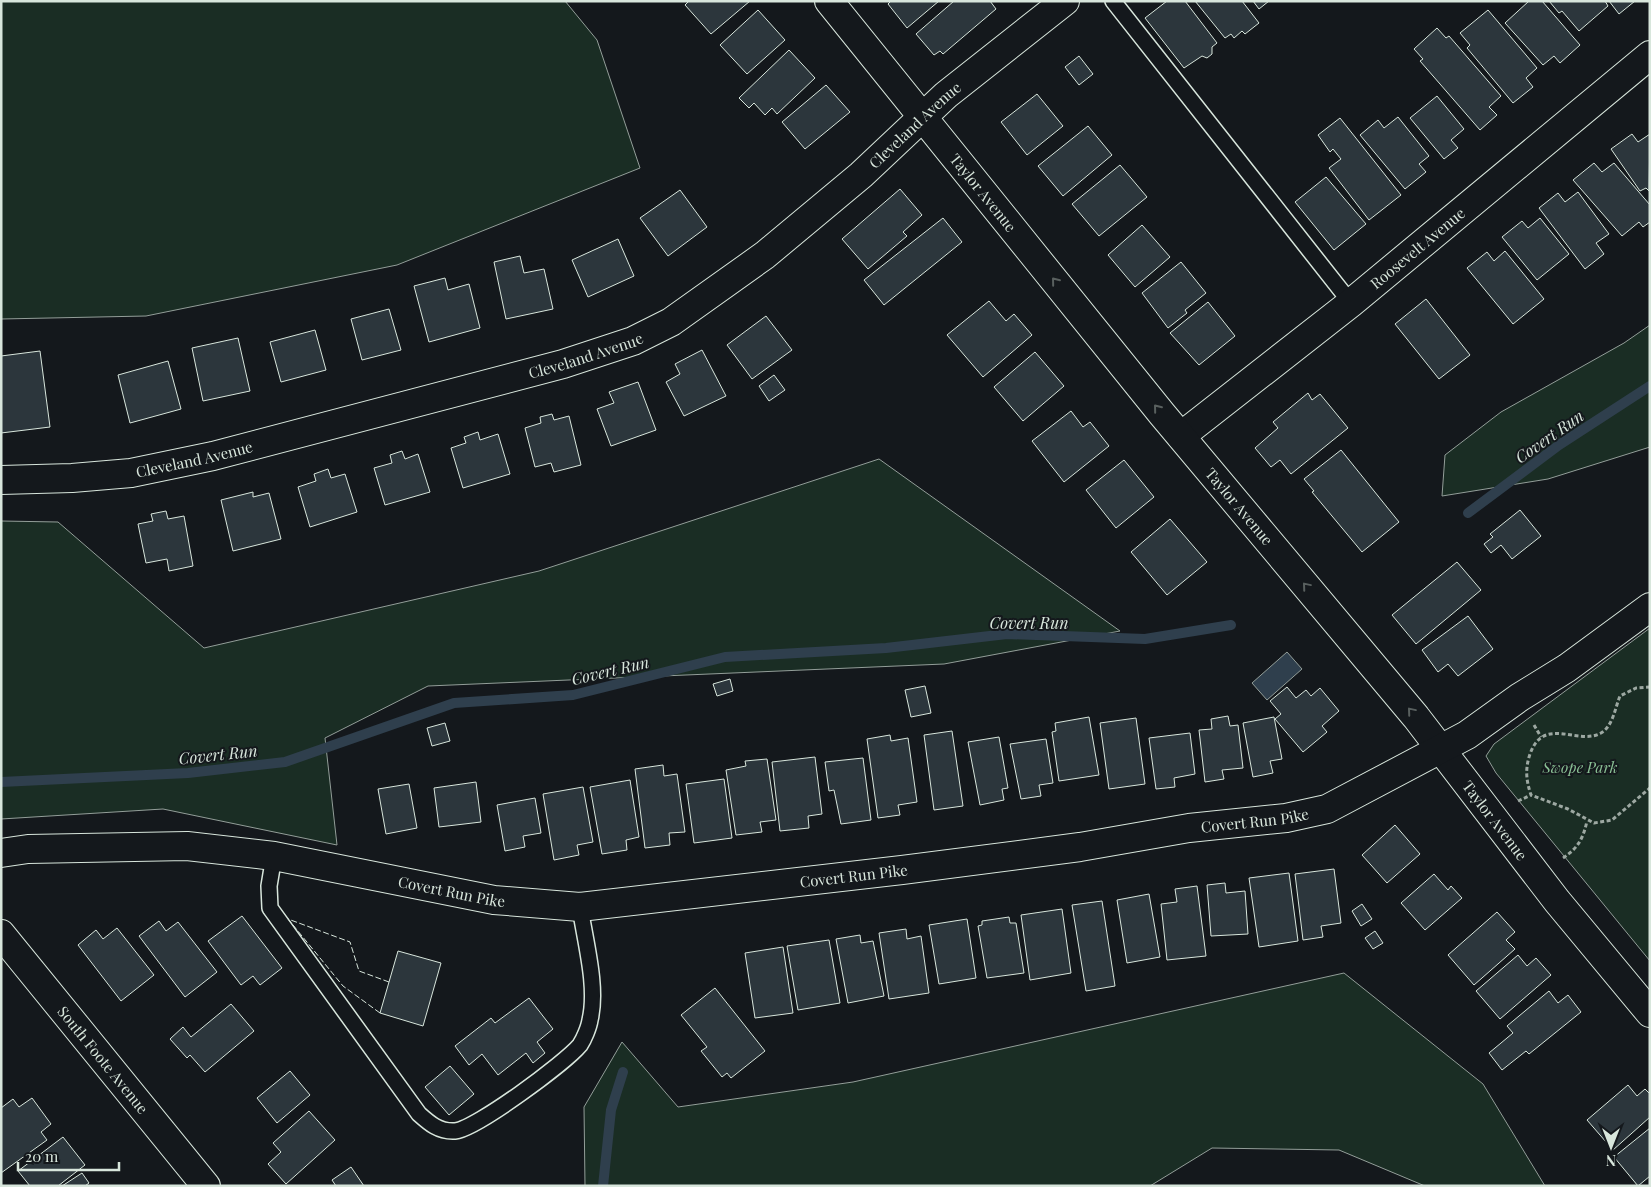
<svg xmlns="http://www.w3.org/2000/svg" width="1651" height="1187" font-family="'Playfair Display',serif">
	<rect width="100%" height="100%" fill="#14181c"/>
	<path fill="#1a2d24" stroke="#939e99" d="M1,1H565L597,40L640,168L397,265L146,316L1,319Z
		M1650,325V447L1548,479L1442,496L1445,455L1501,412L1624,343Z
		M879,459L1120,631L944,664L428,686L325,738L337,845L163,809L1,819V521L58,522L204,648L539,571Z
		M1650,628V961L1496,773L1486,756L1494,744Z
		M1344,973L1483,1084L1545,1186H1425L1339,1150L1212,1148L1150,1186H585L584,1107L622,1042L678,1107L853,1082Z"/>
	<path fill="#2f3f4d" stroke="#939e99" d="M1287,652L1302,669L1267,700L1252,683Z"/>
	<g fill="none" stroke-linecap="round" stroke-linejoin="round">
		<path stroke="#2f3f4d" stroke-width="10" d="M1468,513L1559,445L1650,386
			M1,782L188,773L285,762L454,703L573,695L725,657L886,648L1007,634L1145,639L1231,625
			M603,1186L611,1110L623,1072"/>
	</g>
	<path fill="#2c363c" stroke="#d8e6dc" d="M689,1H750L711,34L685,5Z
		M891,1H939L907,28L888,4Z
		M954,1H990L996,9L943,54L940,51L934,55L916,34Z
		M1167,1H1185L1217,43L1212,47V54L1207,58L1202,56L1184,68L1145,18Z
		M1195,1H1242L1259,23L1245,34L1242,31L1234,38L1231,34L1225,38Z
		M1253,1H1269L1259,9Z
		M1529,1H1542L1580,45L1560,63L1554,56L1543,65L1505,23Z
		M1549,1H1605L1608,6L1579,31L1562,11L1559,13Z
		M1609,1H1635L1619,14Z
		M758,10L785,40L747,74L720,45Z
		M1488,10L1537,68L1526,78L1533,87L1513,103L1467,48L1470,45L1460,33Z
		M1437,28L1446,38L1449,36L1501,96L1489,107L1497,115L1480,130L1420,61L1423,59L1414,49Z
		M789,50L815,78L777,114L772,108L765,115L754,103L749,108L739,98Z
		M1079,56L1093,74L1079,85L1065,67Z
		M826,85L850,112L805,149L782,122Z
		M1037,94L1063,126L1027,155L1001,122Z
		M1437,96L1464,129L1451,140L1458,148L1444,159L1410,118Z
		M1398,117L1429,156L1419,164L1426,172L1405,189L1360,135L1378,120L1384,128Z
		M1340,118L1401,195L1369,220L1329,168L1341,159L1333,149L1330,152L1318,135Z
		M1088,126L1112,155L1063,196L1038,166Z
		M1632,134L1638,142L1650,134L1649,191L1646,188L1640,191L1611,149Z
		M1594,163L1602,172L1614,163L1650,205V222L1643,227L1639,222L1622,236L1573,180Z
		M1120,165L1147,197L1099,236L1072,204Z
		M1326,177L1366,224L1334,250L1295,202Z
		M900,189L922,215L903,232L907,236L868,269L842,239Z
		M680,190L707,227L668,256L640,218Z
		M1578,192L1609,234L1596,243L1604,254L1585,269L1539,208L1558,193L1565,202Z
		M943,218L962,242L884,305L864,280Z
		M1540,218L1569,254L1537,280L1502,237L1522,221L1528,228Z
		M1142,225L1170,257L1135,287L1108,255Z
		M618,239L634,276L588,297L572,260Z
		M1505,251L1544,299L1513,324L1467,268L1487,252L1494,261Z
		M520,256L524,273L544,269L553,309L506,319L494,262Z
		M1181,262L1206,293L1185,310L1187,313L1168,328L1142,293Z
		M445,278L448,290L469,284L480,328L429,342L414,286Z
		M1426,299L1470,355L1439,379L1395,324Z
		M989,301L1006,321L1014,314L1032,335L983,377L947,335Z
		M1208,302L1235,336L1199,365L1170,333Z
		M389,309L401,350L362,360L351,319Z
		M766,316L792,350L752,379L727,345Z
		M315,330L326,370L281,382L270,342Z
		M238,338L250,391L203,401L192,348Z
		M702,350L726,396L684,416L666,382L680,374L675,364Z
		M40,351L50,427L1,433V356Z
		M1035,352L1064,386L1023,421L994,387Z
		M168,361L181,409L130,423L118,375Z
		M774,375L785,390L769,401L759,386Z
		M638,382L656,430L611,446L597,409L614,403L609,392Z
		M1308,393L1312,400L1320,394L1348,428L1291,474L1280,460L1271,467L1255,448L1278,428L1273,422Z
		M1071,411L1083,427L1090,422L1109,446L1064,482L1032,441Z
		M552,414L554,420L569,416L581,465L554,472L551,463L535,467L525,428L541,423L540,417Z
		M478,432L480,440L498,434L510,474L463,488L451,448L466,443L464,437Z
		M1341,450L1399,522L1362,552L1312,492L1314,491L1304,479Z
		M402,451L405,459L418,454L430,492L385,505L374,468L392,463L390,455Z
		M1124,460L1154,497L1116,528L1086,490Z
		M328,469L331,478L345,474L357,512L310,527L298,487L316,481L314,474Z
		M253,492V497L269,493L281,539L233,551L221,500Z
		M1520,510L1541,536L1512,559L1501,545L1491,553L1484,544L1493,537L1490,534Z
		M166,511L168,519L184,516L193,566L169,571L167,559L146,563L138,524L153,521L151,514Z
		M1170,519L1207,562L1167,595L1131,552Z
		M1457,562L1481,590L1416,644L1392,615Z
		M1468,616L1493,649L1458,676L1448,664L1438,672L1422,650Z
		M730,679L733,691L717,696L713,684Z
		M925,686L931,713L911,717L905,690Z
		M1287,687L1296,698L1306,690L1311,696L1320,688L1339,711L1322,726L1327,732L1303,752L1275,719L1281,714L1270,701Z
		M1228,716L1230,726L1238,725L1243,768L1222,770L1224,779L1205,782L1199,730L1212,729L1211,719Z
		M1089,717L1099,775L1059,781L1052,732L1056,731L1055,723Z
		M1274,717L1282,759L1270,761L1273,773L1253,777L1243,723Z
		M1136,718L1145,784L1109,789L1100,723Z
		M445,723L450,741L432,746L427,728Z
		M952,731L963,806L934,810L924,735Z
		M1190,733L1195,774L1174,778L1175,787L1156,789L1149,738Z
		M890,735L891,741L908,738L917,802L898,805L900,815L878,818L867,739Z
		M999,737L1008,788L1002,789L1004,800L980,805L968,742Z
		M1046,739L1053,783L1039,785L1041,796L1021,799L1010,744Z
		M815,757L822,814L808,816L809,828L780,831L772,762Z
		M863,758L871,820L841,824L834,790L829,791L825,762Z
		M767,759L776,820L760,822L762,832L736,835L726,770L746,766L745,761Z
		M663,765L664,776L677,774L685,832L669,833L670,845L645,848L635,769Z
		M724,779L732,838L694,843L686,784Z
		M630,780L639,837L626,840L627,850L602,854L590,787Z
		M476,782L481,822L439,827L434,788Z
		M409,784L417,828L386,834L378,789Z
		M583,787L593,842L577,845L579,855L554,860L543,794Z
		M535,798L541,833L523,836L525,847L505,851L497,805Z
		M1395,825L1420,854L1387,883L1362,855Z
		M1334,869L1341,923L1321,926L1323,937L1303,940L1295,874Z
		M1289,873L1298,941L1259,947L1249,878Z
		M1434,874L1448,890L1451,886L1462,898L1425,930L1401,903Z
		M1225,883L1226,893L1245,891L1248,934L1211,936L1207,885Z
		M1197,886L1206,956L1167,960L1161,904L1177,902L1175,889Z
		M1149,894L1160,957L1127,963L1117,900Z
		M1102,901L1115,986L1086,991L1072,905Z
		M1362,904L1372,919L1361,926L1352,911Z
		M1062,909L1071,973L1030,980L1021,915Z
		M1497,912L1515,932L1506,940L1515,949L1474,985L1448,955Z
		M242,916L282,968L260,985L253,976L241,985L208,941Z
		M1009,917L1010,923H1016L1024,973L987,978L978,926L982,925V921Z
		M967,919L976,978L939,984L929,925Z
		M159,921L166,931L178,922L217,972L185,997L139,936Z
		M117,928L154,975L121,1001L78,945L96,930L103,939Z
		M906,929L907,939L921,936L929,993L889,999L879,933Z
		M1375,931L1383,943L1373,949L1365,938Z
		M860,935L861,943L873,941L884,996L848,1003L836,939Z
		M829,940L840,1003L798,1010L787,946Z
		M783,947L793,1013L755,1018L745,953Z
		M398,951L441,963L423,1026L380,1013Z
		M1518,955L1527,966L1536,958L1551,975L1500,1019L1476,991Z
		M715,988L765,1051L731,1078L727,1073L722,1077L701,1051L707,1047L681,1015Z
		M1549,991L1558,1003L1568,995L1581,1012L1529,1054L1526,1051L1502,1070L1489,1053L1513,1033L1507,1026Z
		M529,998L553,1029L537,1042L545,1053L533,1063L526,1053L498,1075L482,1054L469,1065L455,1046L491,1018L495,1023Z
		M231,1004L254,1031L205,1072L190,1055L187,1058L170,1039L183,1027L191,1037Z
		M450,1066L474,1094L449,1115L425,1087Z
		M290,1071L310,1095L277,1123L257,1098Z
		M1628,1085L1637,1096L1645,1089L1650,1094V1117L1613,1150L1587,1120Z
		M32,1098L51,1124L41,1132L47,1140L1,1173V1108L13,1099L19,1107Z
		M309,1111L335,1140L286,1184L268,1164L281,1152L273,1143Z
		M1650,1128V1176L1638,1186L1614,1157Z
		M63,1137L85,1165L58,1186H30L18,1171Z
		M351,1167L364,1186H336L332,1180Z
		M82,1173L89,1183L85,1186H62Z"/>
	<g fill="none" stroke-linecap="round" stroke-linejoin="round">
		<g stroke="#d8e6dc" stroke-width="18">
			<path id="service" d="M1113,1L1351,303
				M274,856L269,886L270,908L419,1114C429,1123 439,1132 455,1131C476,1129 565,1063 580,1045C584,1039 589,1027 590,1020C598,987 585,941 580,907"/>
		</g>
		<g stroke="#d8e6dc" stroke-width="30">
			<g id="minor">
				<path id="s1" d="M1181,436L1351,303L1650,55"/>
				<path id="s2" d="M1,480L72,478L131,473L213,456L563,364L633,341L671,322L765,255L861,175L946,95L1065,1"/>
				<path id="s3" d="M1,934L206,1186"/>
			</g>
		</g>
		<g stroke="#d8e6dc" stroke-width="30">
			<g id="tertiary">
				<path id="s4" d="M829,1L1162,414L1416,717L1557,901L1650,1013"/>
				<path id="s5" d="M1,853L28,849L187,846L274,856L494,900L580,907L902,870L1080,847L1189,828L1286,818L1327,809L1467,735L1520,697L1567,668L1650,607"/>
			</g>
		</g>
		<path stroke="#9da8a2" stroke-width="3" stroke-dasharray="4 2.5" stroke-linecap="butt" d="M1650,687L1636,688L1620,696C1615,708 1613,726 1601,733C1578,746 1544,715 1530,754C1525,769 1526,780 1531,795L1568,809L1594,823L1612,820L1650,788
			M1534,725L1541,737
			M1518,801L1531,795
			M1563,858C1578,848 1583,839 1587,821"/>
		<use href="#service" stroke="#14181c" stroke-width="15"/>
		<use href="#minor" stroke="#14181c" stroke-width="28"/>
		<use href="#tertiary" stroke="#14181c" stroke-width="28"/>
		<path stroke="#d8e6dc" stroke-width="1" stroke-dasharray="6 2.5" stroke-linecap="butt" d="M380,1013L343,986L288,919L350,942L359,971L389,982"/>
	</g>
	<defs><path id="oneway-chevron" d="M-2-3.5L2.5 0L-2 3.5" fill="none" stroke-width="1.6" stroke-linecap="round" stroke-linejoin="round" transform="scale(1.25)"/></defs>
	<g stroke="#59605f">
		<use href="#oneway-chevron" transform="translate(1055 281) rotate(-129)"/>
		<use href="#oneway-chevron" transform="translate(1157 408) rotate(-129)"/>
		<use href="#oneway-chevron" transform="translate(1306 586) rotate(-130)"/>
		<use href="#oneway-chevron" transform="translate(1411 711) rotate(-130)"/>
	</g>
	<g text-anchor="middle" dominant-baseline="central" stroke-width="4" stroke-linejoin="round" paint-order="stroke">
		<g font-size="15" fill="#d8e6dc" stroke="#14181c">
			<text stroke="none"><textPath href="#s2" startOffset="1006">Cleveland Avenue</textPath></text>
			<text stroke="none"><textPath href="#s4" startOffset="246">Taylor Avenue</textPath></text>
			<text stroke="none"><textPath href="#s1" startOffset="302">Roosevelt Avenue</textPath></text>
			<text stroke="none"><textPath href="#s2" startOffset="600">Cleveland Avenue</textPath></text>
			<text stroke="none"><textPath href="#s2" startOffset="195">Cleveland Avenue</textPath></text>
			<text stroke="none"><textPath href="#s4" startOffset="651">Taylor Avenue</textPath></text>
			<text stroke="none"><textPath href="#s5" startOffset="1265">Covert Run Pike</textPath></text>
			<text stroke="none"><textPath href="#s4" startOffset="1056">Taylor Avenue</textPath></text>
			<text stroke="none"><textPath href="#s5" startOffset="860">Covert Run Pike</textPath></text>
			<text stroke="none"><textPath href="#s5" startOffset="455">Covert Run Pike</textPath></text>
			<text stroke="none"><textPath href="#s3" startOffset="162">South Foote Avenue</textPath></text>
		</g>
		<g font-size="15" font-style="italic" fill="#8ac095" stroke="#14181c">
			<text x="1580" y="767">Swope Park</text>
		</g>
		<g font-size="16" font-style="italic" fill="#d8e6dc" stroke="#14181c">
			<text transform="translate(1549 436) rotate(-35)">Covert Run</text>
			<text x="1029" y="622">Covert Run</text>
			<text transform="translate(610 670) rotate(-13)">Covert Run</text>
			<text transform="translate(218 754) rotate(-6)">Covert Run</text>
		</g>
	</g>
	<rect width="1651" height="1187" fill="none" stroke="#d8e6dc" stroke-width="5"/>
	<g transform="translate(1611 1147) rotate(180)" stroke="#14181c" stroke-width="4" paint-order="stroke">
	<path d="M0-4L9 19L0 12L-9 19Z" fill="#d8e6dc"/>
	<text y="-8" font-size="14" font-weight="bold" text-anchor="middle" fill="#d8e6dc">N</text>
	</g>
	<path d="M18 1162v8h101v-8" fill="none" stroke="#d8e6dc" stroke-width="2.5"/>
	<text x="25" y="1162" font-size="15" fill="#d8e6dc" stroke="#14181c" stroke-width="4" paint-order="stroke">20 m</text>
</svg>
